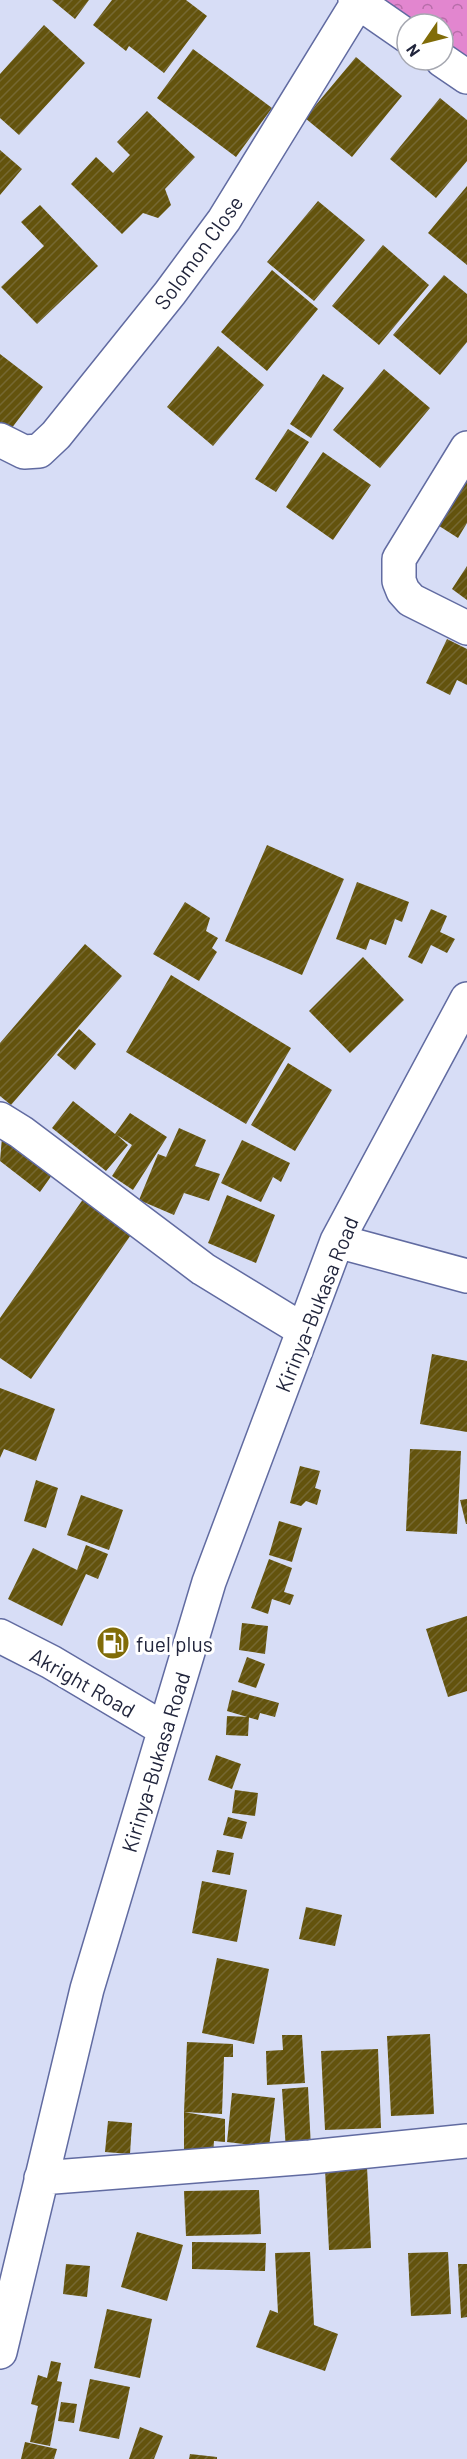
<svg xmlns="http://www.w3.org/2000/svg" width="467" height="2459" font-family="Barlow,sans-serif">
	<defs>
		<pattern id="forest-crowns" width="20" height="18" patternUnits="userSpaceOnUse" patternTransform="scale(1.5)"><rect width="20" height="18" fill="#e286cf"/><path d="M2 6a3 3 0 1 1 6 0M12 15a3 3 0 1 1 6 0" fill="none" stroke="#b76da9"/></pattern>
		<pattern id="building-hatch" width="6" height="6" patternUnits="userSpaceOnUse" patternTransform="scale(1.5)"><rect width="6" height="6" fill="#63530d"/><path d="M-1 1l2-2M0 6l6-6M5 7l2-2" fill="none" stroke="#756832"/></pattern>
	</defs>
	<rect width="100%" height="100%" fill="#d7ddf6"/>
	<path fill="url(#forest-crowns)" d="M376,0H467V57L443,42V24H414Z"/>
	<path fill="url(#building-hatch)" d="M52,0H89L75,19Z
		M112,0H186L207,16L164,73L129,46L126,51L93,25Z
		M44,25L85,63L19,135L0,118V74Z
		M193,49L272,108L236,157L157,98Z
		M356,57L402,96L352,157L305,118Z
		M440,98L467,120V161L436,198L390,159Z
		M147,111L195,157L165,189L171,205L158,218L143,213L122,234L71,184L96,157L113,173L130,155L117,142Z
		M0,150L22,169L0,195Z
		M467,186V265L428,233Z
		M318,201L365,240L314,301L267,262Z
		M40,205L98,266L37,324L1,287L44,246L21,222Z
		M383,245L429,285L379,345L332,306Z
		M272,270L318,309L267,371L221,332Z
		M444,275L467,294V342L440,375L393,335Z
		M218,346L264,385L213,446L167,407Z
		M0,354L43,387L8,433L0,427Z
		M384,369L430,408L380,468L333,430Z
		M323,374L344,388L311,438L290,424Z
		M288,429L309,442L276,492L255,479Z
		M323,452L371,485L333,540L286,507Z
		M467,473V523L458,538L436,524Z
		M467,566V600L452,589Z
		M447,639L467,649V685L457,680L450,695L426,683Z
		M267,845L344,879L302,975L225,941Z
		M357,882L409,902L402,922L395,919L386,945L370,939L366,950L336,939Z
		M185,902L210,918L206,931L218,938L212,948L217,952L199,981L153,954Z
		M431,909L447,916L440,932L455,939L447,953L431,945L422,964L408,957Z
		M85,944L122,976L11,1105L0,1096V1043Z
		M363,957L404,1000L350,1053L309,1011Z
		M171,975L291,1048L246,1124L126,1052Z
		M79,1029L96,1044L75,1070L57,1055Z
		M288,1063L332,1090L295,1151L251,1125Z
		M73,1101L115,1134L130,1113L167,1137L133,1190L112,1176L132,1145L117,1135L128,1145L106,1171L52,1128Z
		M179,1128L206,1140L195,1166L220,1174L209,1201L184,1193L174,1215L139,1200L158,1154L166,1157Z
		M2,1137L52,1175L40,1192L0,1161Z
		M242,1140L290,1163L281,1182L273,1177L261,1202L221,1183Z
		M86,1195L135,1229L31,1379L0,1358V1318Z
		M227,1195L275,1215L256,1263L208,1243Z
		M432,1354L467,1361V1432L420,1424Z
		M0,1388L55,1409L36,1461L4,1449L0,1458Z
		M410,1449L461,1451L457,1534L406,1531Z
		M300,1466L320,1471L315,1488L321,1490L317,1505L306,1501L301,1506L290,1503Z
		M36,1480L58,1488L46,1528L24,1521Z
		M81,1495L123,1510L109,1550L67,1535Z
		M467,1499V1524H466L460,1500Z
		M279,1521L302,1528L292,1562L269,1555Z
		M86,1545L108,1554L98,1579L86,1574L62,1626L8,1599L33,1548L77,1570Z
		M269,1559L292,1568L284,1592L294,1595L290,1605L272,1599L268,1614L251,1608Z
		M467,1616V1691L448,1697L426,1629Z
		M242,1623L268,1626L265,1654L239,1650Z
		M247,1657L265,1664L256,1688L238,1682Z
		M232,1690L279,1703L275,1717L260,1713L258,1720L227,1711Z
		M227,1716L249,1717L248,1736L226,1735Z
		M216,1755L241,1764L232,1789L208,1780Z
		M235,1790L258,1793L255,1816L232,1813Z
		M228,1817L247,1822L242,1839L223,1835Z
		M217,1850L234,1853L230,1875L212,1872Z
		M202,1881L247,1890L237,1942L192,1933Z
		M306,1907L342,1915L335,1946L299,1939Z
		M217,1958L269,1969L254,2044L202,2033Z
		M430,2034L434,2114L391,2116L387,2036Z
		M282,2035H302L305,2083L267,2085L266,2051L283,2050Z
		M187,2042L233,2044V2057H224L222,2114L184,2112Z
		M378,2049L381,2128L325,2130L321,2051Z
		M308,2087L311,2149L286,2151L282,2089Z
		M232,2093L275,2098L269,2147L227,2142Z
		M184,2112L225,2119V2142L214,2141L213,2155L184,2154Z
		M108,2121L132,2123L130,2154L105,2152Z
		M367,2167L371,2248L329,2250L325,2169Z
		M259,2190L261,2234L186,2236L184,2191Z
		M137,2232L183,2245L167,2301L121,2287Z
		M192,2242L266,2243L265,2271L192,2269Z
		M310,2252L314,2325L338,2334L325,2371L256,2347L270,2310L278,2313L275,2253Z
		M448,2252L451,2314L411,2316L408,2253Z
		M66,2264L90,2266L87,2297L63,2294Z
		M458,2264H467V2317L461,2318Z
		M107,2309L152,2319L140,2378L94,2368Z
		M51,2361L61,2363L57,2381L62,2382L50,2446L30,2442L38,2406L31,2404L38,2375L47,2378Z
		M90,2379L130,2387L119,2439L79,2431Z
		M61,2402L77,2404L74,2423L58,2421Z
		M140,2427L163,2436L154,2459H129Z
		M25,2442L57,2449L54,2459H21Z
		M190,2454L217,2457V2459H189Z"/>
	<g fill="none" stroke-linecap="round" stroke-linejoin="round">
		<g stroke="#616ba1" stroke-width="36">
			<path id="street" d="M355,0L407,36
				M442,60L467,77
				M0,440L24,452L39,451L56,435L170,293L224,220L358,2
				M467,448L399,559V581L403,591L411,600L467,628
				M0,1119L21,1132L203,1269L303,1330
				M337,1241L467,1276
				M0,1636L51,1662L164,1729
				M41,2178L310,2157L467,2141
				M0,2352L87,1989L209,1582L337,1241L467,999"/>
		</g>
		<use href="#street" stroke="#fff" stroke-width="33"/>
	</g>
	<defs>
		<g id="fuel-disc" transform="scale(1.725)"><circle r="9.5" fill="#816c08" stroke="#fff"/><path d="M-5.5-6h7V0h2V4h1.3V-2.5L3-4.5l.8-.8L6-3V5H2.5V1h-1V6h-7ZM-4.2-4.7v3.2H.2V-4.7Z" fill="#fff"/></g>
	</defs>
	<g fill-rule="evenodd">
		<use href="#fuel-disc" x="113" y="1643"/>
	</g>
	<g text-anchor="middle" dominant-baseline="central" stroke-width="6" stroke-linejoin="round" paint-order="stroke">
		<g font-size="21" fill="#21253c" stroke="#fff">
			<text transform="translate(198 252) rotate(-54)">Solomon Close</text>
			<text transform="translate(316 1304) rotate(-68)">Kirinya-Bukasa Road</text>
			<text transform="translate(83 1682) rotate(30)">Akright Road</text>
			<text transform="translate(155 1762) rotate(-73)">Kirinya-Bukasa Road</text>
		</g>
		<g font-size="21" fill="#21253c" stroke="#fff" text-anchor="start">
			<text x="136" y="1643">fuel plus</text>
		</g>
	</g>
	<g transform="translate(425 42) rotate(235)"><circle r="28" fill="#ffffff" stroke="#a6a8b1" stroke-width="1.5"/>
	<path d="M0-4.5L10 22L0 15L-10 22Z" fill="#816c08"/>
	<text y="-9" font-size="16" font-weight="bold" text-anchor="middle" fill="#21253c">N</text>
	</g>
</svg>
